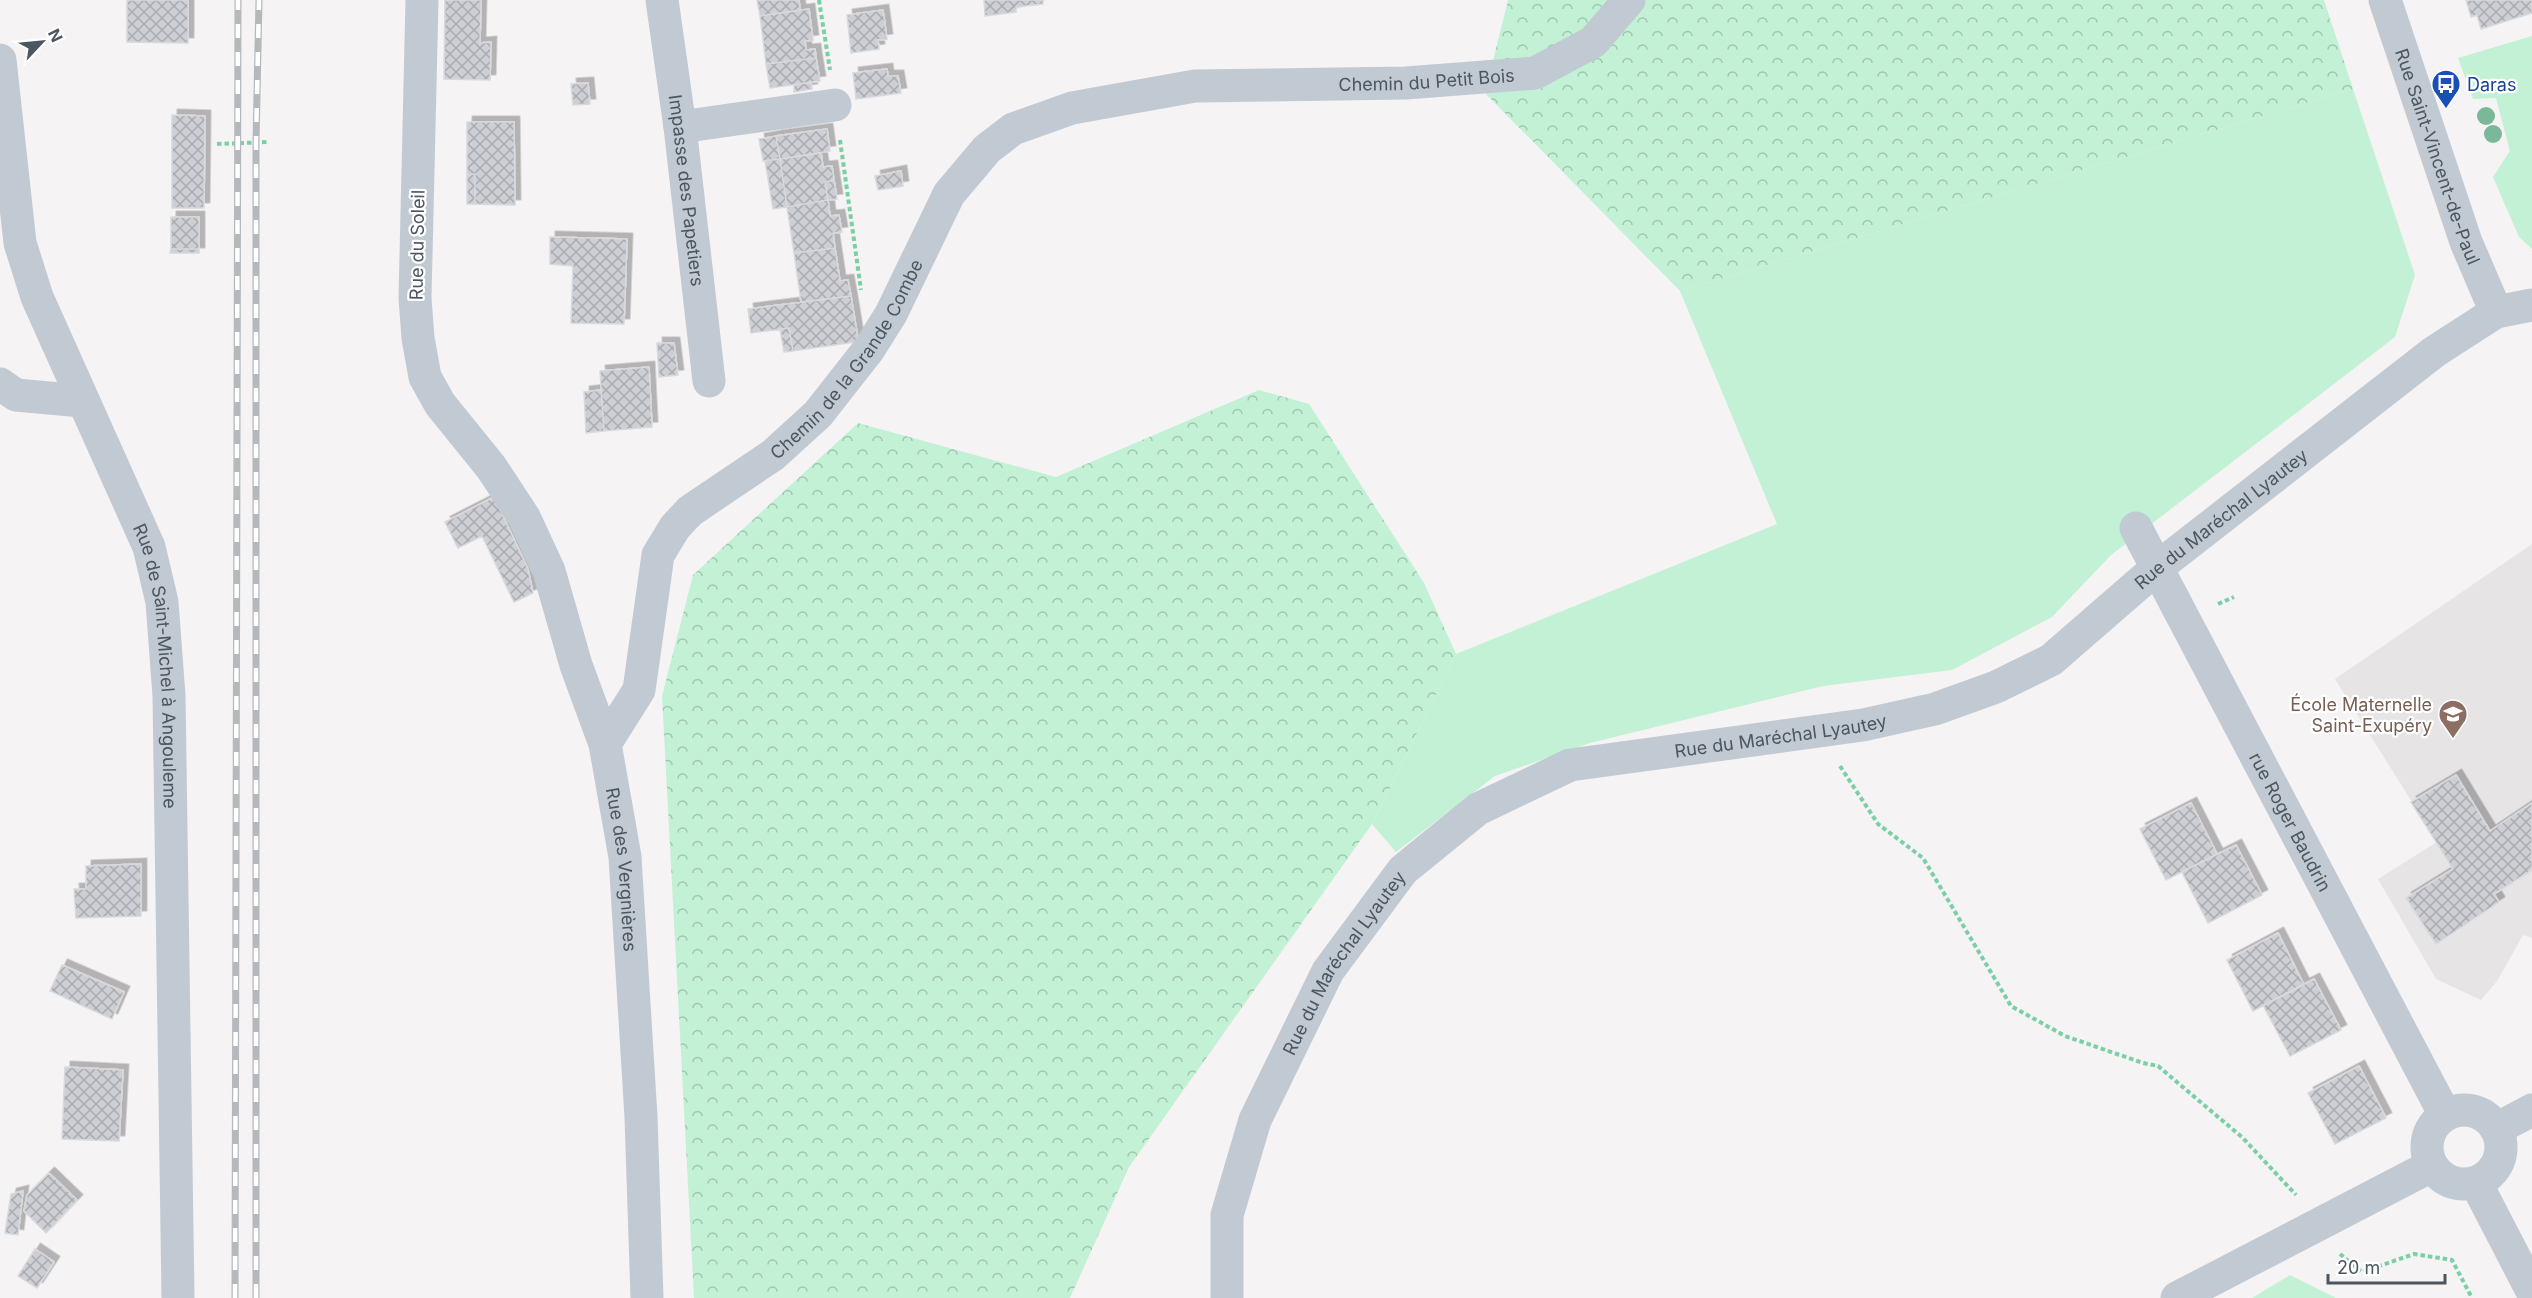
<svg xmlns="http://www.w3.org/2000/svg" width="2532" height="1298" font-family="Inter,sans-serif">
	<defs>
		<pattern id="forest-crowns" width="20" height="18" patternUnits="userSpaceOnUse" patternTransform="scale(1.5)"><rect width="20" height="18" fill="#c3f1d5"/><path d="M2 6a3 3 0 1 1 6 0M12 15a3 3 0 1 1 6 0" fill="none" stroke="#a0c6b0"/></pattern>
		<pattern id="building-cross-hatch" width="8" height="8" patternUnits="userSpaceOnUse" patternTransform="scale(1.5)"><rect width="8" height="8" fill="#cdcfd5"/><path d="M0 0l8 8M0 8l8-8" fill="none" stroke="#a8abb0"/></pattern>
		<filter id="shadow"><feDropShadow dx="5.5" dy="-5.5" stdDeviation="0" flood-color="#0004"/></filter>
	</defs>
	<rect width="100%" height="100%" fill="#f5f3f3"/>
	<path fill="#e6e4e5" d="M2532,544V938L2523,935L2497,981L2481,1000L2436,979L2378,879L2437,842L2335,679Z"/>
	<path fill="#c3f1d5" d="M2532,36V249L2519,237L2493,177L2510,151L2496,98L2473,99L2458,58Z
		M2353,89L2415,275L2395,337L2111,555L2052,617L1952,670L1823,686L1590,743L1495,776L1396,852L1372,824L1456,654L1777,524L1680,291Z
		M2290,1275L2336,1298H2252Z"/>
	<path fill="url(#forest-crowns)" d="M1508,0H2324L2353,89L1680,291L1485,93Z
		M1259,390L1309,404L1424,583L1456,654L1372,824L1129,1167L1070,1298H694L662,696L693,575L858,423L1056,477Z"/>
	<path fill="url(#building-cross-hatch)" stroke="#d7d9de" stroke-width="1.5" filter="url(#shadow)" d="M127,0H188V43L127,42Z
		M445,0H481L480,43L491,42L490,80L444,79Z
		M757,0H799L800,10L760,16Z
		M984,0H1043V4L1016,7V12L985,16Z
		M2466,0H2532V13L2481,29L2477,15L2471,17Z
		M809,9L813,40L805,41L806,50L815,49L816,58L766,64L760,16Z
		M883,10L887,39L878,40L879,49L851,53L847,15Z
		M816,58L820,81L770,88L766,64Z
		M887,69L888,76H898L901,93L856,99L853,73Z
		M811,82L812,89L794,92V85Z
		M588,83L590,104L573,105L571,84Z
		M172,115L205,116L204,208H172Z
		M467,122H514L515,205L475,204V174L467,175Z
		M827,129L830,151L780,159L776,136Z
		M776,136L780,159L763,161L759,139Z
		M821,153L823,167L832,166L834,180L825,182L828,200L787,207L780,159Z
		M780,159L787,207L773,209L765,161Z
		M901,171L903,186L878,190L875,176Z
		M475,174V204H467V175Z
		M834,180L837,199L828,200L825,182Z
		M828,200L830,216L839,215L842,232L833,233L835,248L794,253L787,207Z
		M171,217H199V249H171Z
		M550,237L627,239L624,324L571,323L573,266L550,264Z
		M835,248L840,281L848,280L851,296L801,302L794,253Z
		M171,249H199V253H170Z
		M851,296L858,339L855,342L793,351L789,328L751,333L748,309Z
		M789,328L793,351L784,352L780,329Z
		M657,343H674L678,375L659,377Z
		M649,367L652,427L604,431L600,371Z
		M601,390L604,431L586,433L584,392Z
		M494,497L528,569L533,593L514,602L482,536L458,548L445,522Z
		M2456,775L2490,831L2532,803V870L2494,894L2499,902L2436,944L2406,898L2453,869L2411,802Z
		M2191,803L2217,854L2166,880L2140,829Z
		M2236,845L2262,895L2208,923L2182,872Z
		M141,864V916L76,918L74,889H86V866Z
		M2278,933L2304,985L2253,1011L2227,960Z
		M62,965L124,992L112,1019L50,991Z
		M2314,979L2341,1030L2290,1056L2263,1005Z
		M2359,1066L2386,1118L2335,1144L2308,1093Z
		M65,1067L123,1070L119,1141L62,1139Z
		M49,1173L77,1200L46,1233L24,1211L27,1195Z
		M23,1191L18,1235L5,1233L11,1194Z
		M35,1249L54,1262L37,1288L18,1276Z"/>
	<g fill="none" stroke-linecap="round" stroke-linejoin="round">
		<path stroke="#7ad0a6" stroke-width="4" stroke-dasharray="4.5 3" stroke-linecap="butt" d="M819,0L830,70
			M840,140L861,290
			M217,144L269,142
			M2218,604L2234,597
			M1840,766L1878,824L1923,858L2011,1006L2065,1036L2143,1063L2158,1066L2243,1138L2296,1195
			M2340,1254L2362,1272L2414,1254L2452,1260L2472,1298"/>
		<g stroke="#c1cad2" stroke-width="33">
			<path id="s1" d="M422,0L415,298L418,338L425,377L440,404L491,467L524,517L549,571L576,665L605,744L625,857L641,1117L647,1298"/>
			<path id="s2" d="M662,0L680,127L709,381"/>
			<path id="s3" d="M2385,0L2466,242L2496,312"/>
			<path id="s4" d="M0,60L20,243L37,297L149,547L162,602L169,696L178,1298"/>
			<path d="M680,127L835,105"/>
			<path d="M0,384L16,395L82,401"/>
			<path id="s5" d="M2136,528L2445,1115"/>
			<path id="s6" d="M605,744L639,690L658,555L675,527L690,511L773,455L818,414L869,349L891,314L949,194L987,149L1013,129L1072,108L1195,86L1406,83L1535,73L1593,42L1629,0"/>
			<circle cx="2464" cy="1147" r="37"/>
			<path d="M2496,1129L2532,1110"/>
			<path d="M2476,1183L2532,1291"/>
			<path id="s7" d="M1227,1298V1215L1255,1120L1328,971L1403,870L1478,809L1570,765L1863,725L1935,709L1996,687L2051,660L2158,567L2434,352L2496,312L2532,305"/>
			<path d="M2177,1298L2431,1166"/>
		</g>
		<g stroke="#b5b8bd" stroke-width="7">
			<path id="rail" d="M235,1298L238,0
				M256,1298V142L259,0"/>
		</g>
		<use href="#rail" stroke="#fff" stroke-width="4.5" stroke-dasharray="14" stroke-linecap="butt"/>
	</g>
	<g fill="#7bb799">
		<circle cx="2486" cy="116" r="9"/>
		<circle cx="2493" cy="134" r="9"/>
	</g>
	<defs>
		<g id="bus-pin" transform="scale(1.5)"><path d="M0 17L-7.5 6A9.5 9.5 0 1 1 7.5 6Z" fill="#1a4fb4" stroke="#fff"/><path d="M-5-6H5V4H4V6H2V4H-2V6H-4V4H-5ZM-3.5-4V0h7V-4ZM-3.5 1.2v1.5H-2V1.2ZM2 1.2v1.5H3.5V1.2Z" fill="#fff"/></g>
		<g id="school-pin" transform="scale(1.5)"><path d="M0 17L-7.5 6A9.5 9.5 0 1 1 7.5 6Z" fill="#8d6e63" stroke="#fff"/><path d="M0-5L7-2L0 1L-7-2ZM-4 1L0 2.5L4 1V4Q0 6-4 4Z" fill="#fff"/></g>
	</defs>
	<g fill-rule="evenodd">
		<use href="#bus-pin" x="2446" y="84"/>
		<use href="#school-pin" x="2453" y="714"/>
	</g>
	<g text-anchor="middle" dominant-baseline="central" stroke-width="4.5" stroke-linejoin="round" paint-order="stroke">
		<g font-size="18" fill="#4a5661" stroke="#fff">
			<text stroke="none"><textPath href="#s6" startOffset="1184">Chemin du Petit Bois</textPath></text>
			<text stroke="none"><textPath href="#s3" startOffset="165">Rue Saint-Vincent-de-Paul</textPath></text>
			<text stroke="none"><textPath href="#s2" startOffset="192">Impasse des Papetiers</textPath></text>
			<text transform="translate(417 245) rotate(-89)">Rue du Soleil</text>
			<text stroke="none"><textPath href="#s6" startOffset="477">Chemin de la Grande Combe</textPath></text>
			<text stroke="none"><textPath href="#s7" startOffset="1389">Rue du Maréchal Lyautey</textPath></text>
			<text stroke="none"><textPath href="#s4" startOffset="634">Rue de Saint-Michel à Angouleme</textPath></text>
			<text stroke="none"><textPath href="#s7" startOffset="885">Rue du Maréchal Lyautey</textPath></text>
			<text stroke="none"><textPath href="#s5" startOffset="332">rue Roger Baudrin</textPath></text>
			<text stroke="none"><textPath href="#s1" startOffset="918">Rue des Vergnières</textPath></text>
			<text stroke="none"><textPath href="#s7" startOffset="363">Rue du Maréchal Lyautey</textPath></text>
		</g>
		<g font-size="18" fill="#164399" stroke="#fff" text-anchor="start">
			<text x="2467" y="84">Daras</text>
		</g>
		<g font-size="18" fill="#785e54" stroke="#fff" text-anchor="end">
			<text x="2432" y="704">École Maternelle<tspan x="2432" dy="21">Saint-Exupéry</tspan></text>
		</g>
	</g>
	<g transform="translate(42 42) rotate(64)" stroke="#ffffff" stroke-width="4.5" paint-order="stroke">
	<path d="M0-4.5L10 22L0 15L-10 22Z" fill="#4a5661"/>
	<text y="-9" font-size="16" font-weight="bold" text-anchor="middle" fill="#4a5661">N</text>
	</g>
	<path d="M2328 1274v9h117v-9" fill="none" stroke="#4a5661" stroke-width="3"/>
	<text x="2337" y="1274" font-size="18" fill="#4a5661" stroke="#ffffff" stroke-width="4.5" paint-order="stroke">20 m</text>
</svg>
